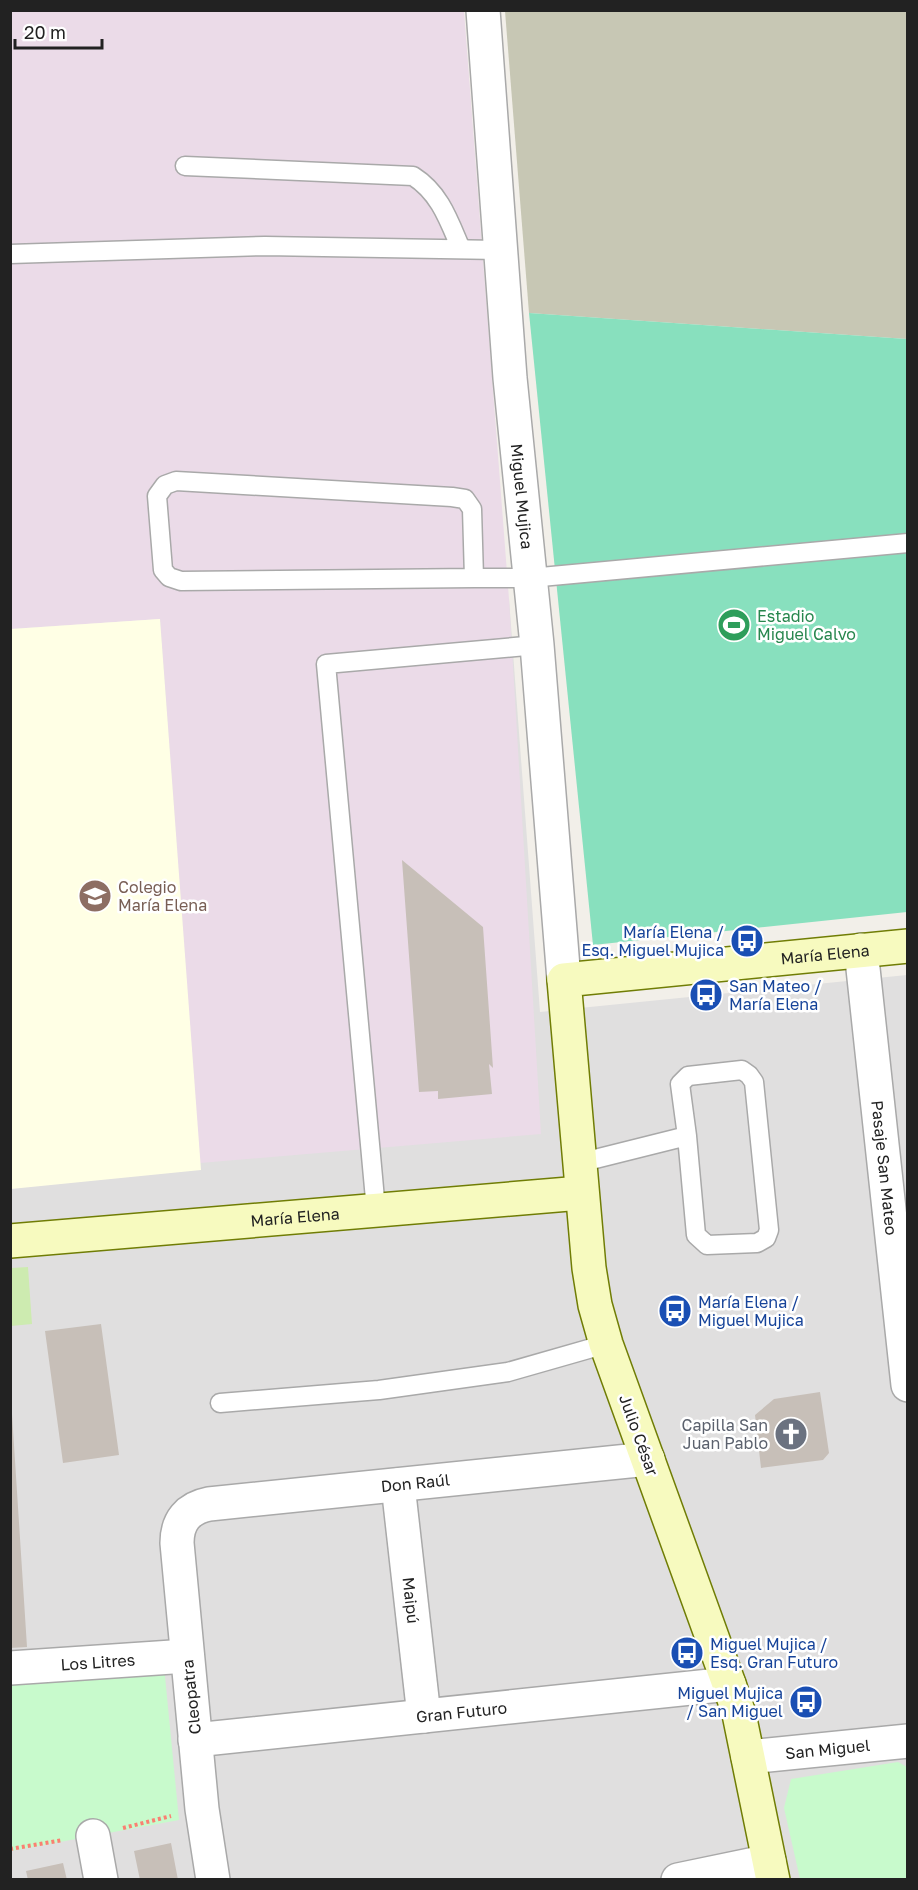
<svg xmlns="http://www.w3.org/2000/svg" width="918" height="1890" font-family="'Golos Text',sans-serif">
	<rect width="100%" height="100%" fill="#f2efe9"/>
	<path fill="#e0dfdf" d="M509,599L540,1012L907,975V1879L11,1880V629Z"/>
	<path fill="#ebdbe8" d="M11,11H464L509,599L541,1134L200,1163L160,619L11,629Z"/>
	<path fill="#ffffe5" d="M160,619L201,1170L11,1189V629Z"/>
	<path fill="#c7c7b4" d="M505,11H907V339L529,313Z"/>
	<path fill="#cdebb0" d="M28,1267L32,1324L11,1326V1268Z"/>
	<path fill="#c8facc" d="M164,1666L179,1820L11,1851V1683Z
		M898,1762L907,1767V1879H800L784,1808L791,1779Z"/>
	<path fill="#88e0be" d="M529,313L907,339V912L593,945Z"/>
	<path fill="#c7bfb8" d="M402,860L483,927L493,1068L489,1064L492,1094L438,1099V1091L419,1092Z
		M101,1324L119,1455L63,1463L45,1331Z
		M820,1392L829,1453L823,1460L761,1468L755,1415L774,1399Z
		M10,1414H12L27,1647L10,1648Z
		M171,1843L178,1880H140L134,1851Z
		M63,1863L67,1880H28L26,1871Z"/>
	<g fill="none" stroke-linecap="round" stroke-linejoin="round">
		<g stroke="#a9a9a9" stroke-width="21">
			<path id="lane" d="M185,166L413,176C440,193 449,221 461,249
				M10,254L265,246L499,250
				M176,481L452,497L465,499L472,509L474,578L181,581L169,577L163,570L157,496L165,485Z
				M474,578H530L908,543
				M742,1070L749,1075L754,1082L769,1230L766,1238L757,1243L707,1245L696,1235L687,1136L680,1084L688,1076Z
				M579,1163L687,1136
				M376,1210L326,664L537,645
				M220,1403L379,1390L508,1372L606,1344"/>
		</g>
		<g stroke="#a9a9a9" stroke-width="36">
			<g id="street">
				<path id="s1" d="M483,10L510,378L537,645L564,980"/>
				<path id="s2" d="M861,950L908,1385"/>
				<path id="s3" d="M398,1485L424,1716"/>
				<path id="s4" d="M10,1668L187,1656"/>
				<path id="s5" d="M195,1740L729,1684"/>
				<path id="s6" d="M748,1757L908,1741"/>
				<path d="M93,1836L101,1880"/>
				<path id="s7" d="M213,1880L202,1809L177,1543C177,1521 188,1508 209,1504L648,1459"/>
				<path d="M678,1880L769,1861"/>
			</g>
		</g>
		<g stroke="#707d05" stroke-width="36">
			<g id="secondary">
				<path id="s8" d="M10,1241L581,1193"/>
				<path id="s9" d="M773,1880L739,1714L729,1684L606,1344L595,1305L589,1268L564,980L908,946"/>
			</g>
		</g>
		<path stroke="#fa8072" stroke-width="4" stroke-dasharray="3 3" stroke-linecap="butt" d="M123,1828L171,1816
			M10,1849L63,1840"/>
		<use href="#lane" stroke="#fff" stroke-width="18"/>
		<use href="#street" stroke="#fff" stroke-width="33"/>
		<use href="#secondary" stroke="#f7fabf" stroke-width="33"/>
	</g>
	<defs>
		<g id="stadium-disc" transform="scale(1.725)"><circle r="9.5" fill="#2e9e5b" stroke="#fff"/><path d="M0-5a6.5 5 0 1 0 0 10a6.5 5 0 1 0 0-10ZM-3.5-1.8h7v3.6h-7Z" fill="#fff"/></g>
		<g id="school-disc" transform="scale(1.725)"><circle r="9.5" fill="#8d6e63" stroke="#fff"/><path d="M0-5L7-2L0 1L-7-2ZM-4 1L0 2.5L4 1V4Q0 6-4 4Z" fill="#fff"/></g>
		<g id="bus-disc" transform="scale(1.725)"><circle r="9.5" fill="#1a4fb4" stroke="#fff"/><path d="M-5-6H5V4H4V6H2V4H-2V6H-4V4H-5ZM-3.5-4V0h7V-4ZM-3.5 1.2v1.5H-2V1.2ZM2 1.2v1.5H3.5V1.2Z" fill="#fff"/></g>
		<g id="church-disc" transform="scale(1.725)"><circle r="9.5" fill="#6b7280" stroke="#fff"/><path d="M-1.2-6h2.4v3.5h3.3v2.4h-3.3V6h-2.4V-.1h-3.3v-2.4h3.3Z" fill="#fff"/></g>
	</defs>
	<g fill-rule="evenodd">
		<use href="#stadium-disc" x="734" y="625"/>
		<use href="#school-disc" x="95" y="896"/>
		<use href="#bus-disc" x="747" y="941"/>
		<use href="#bus-disc" x="706" y="995"/>
		<use href="#bus-disc" x="675" y="1311"/>
		<use href="#church-disc" x="791" y="1434"/>
		<use href="#bus-disc" x="687" y="1653"/>
		<use href="#bus-disc" x="806" y="1702"/>
	</g>
	<g text-anchor="middle" dominant-baseline="central" stroke-width="5" stroke-linejoin="round" paint-order="stroke">
		<g font-size="16" fill="#222" stroke="#fff">
			<text stroke="none"><textPath href="#s1" startOffset="488">Miguel Mujica</textPath></text>
			<text stroke="none"><textPath href="#s9" startOffset="1192">María Elena</textPath></text>
			<text stroke="none"><textPath href="#s2" startOffset="219">Pasaje San Mateo</textPath></text>
			<text stroke="none"><textPath href="#s8" startOffset="286">María Elena</textPath></text>
			<text transform="translate(639 1435) rotate(70)">Julio César</text>
			<text stroke="none"><textPath href="#s7" startOffset="602">Don Raúl</textPath></text>
			<text stroke="none"><textPath href="#s3" startOffset="116">Maipú</textPath></text>
			<text stroke="none"><textPath href="#s4" startOffset="88">Los Litres</textPath></text>
			<text transform="translate(191 1697) rotate(-96)">Cleopatra</text>
			<text stroke="none"><textPath href="#s5" startOffset="268">Gran Futuro</textPath></text>
			<text stroke="none"><textPath href="#s6" startOffset="80">San Miguel</textPath></text>
		</g>
		<g font-size="16" fill="#27864d" stroke="#fff" text-anchor="start">
			<text x="757" y="616">Estadio<tspan x="757" dy="18">Miguel Calvo</tspan></text>
		</g>
		<g font-size="16" fill="#785e54" stroke="#fff" text-anchor="start">
			<text x="118" y="887">Colegio<tspan x="118" dy="18">María Elena</tspan></text>
		</g>
		<g font-size="16" fill="#164399" stroke="#fff" text-anchor="start">
			<text x="724" y="932" text-anchor="end">María Elena /<tspan x="724" dy="18">Esq. Miguel Mujica</tspan></text>
			<text x="729" y="986">San Mateo /<tspan x="729" dy="18">María Elena</tspan></text>
			<text x="698" y="1302">María Elena /<tspan x="698" dy="18">Miguel Mujica</tspan></text>
			<text x="710" y="1644">Miguel Mujica /<tspan x="710" dy="18">Esq. Gran Futuro</tspan></text>
			<text x="783" y="1693" text-anchor="end">Miguel Mujica<tspan x="783" dy="18">/ San Miguel</tspan></text>
		</g>
		<g font-size="16" fill="#5b616d" stroke="#fff" text-anchor="end">
			<text x="768" y="1425">Capilla San<tspan x="768" dy="18">Juan Pablo</tspan></text>
		</g>
	</g>
	<rect width="918" height="1890" fill="none" stroke="#222222" stroke-width="24"/>
	<path d="M15 39v9h87v-9" fill="none" stroke="#222222" stroke-width="3"/>
	<text x="24" y="39" font-size="18" fill="#222222" stroke="#ffffff" stroke-width="4.5" paint-order="stroke">20 m</text>
</svg>
